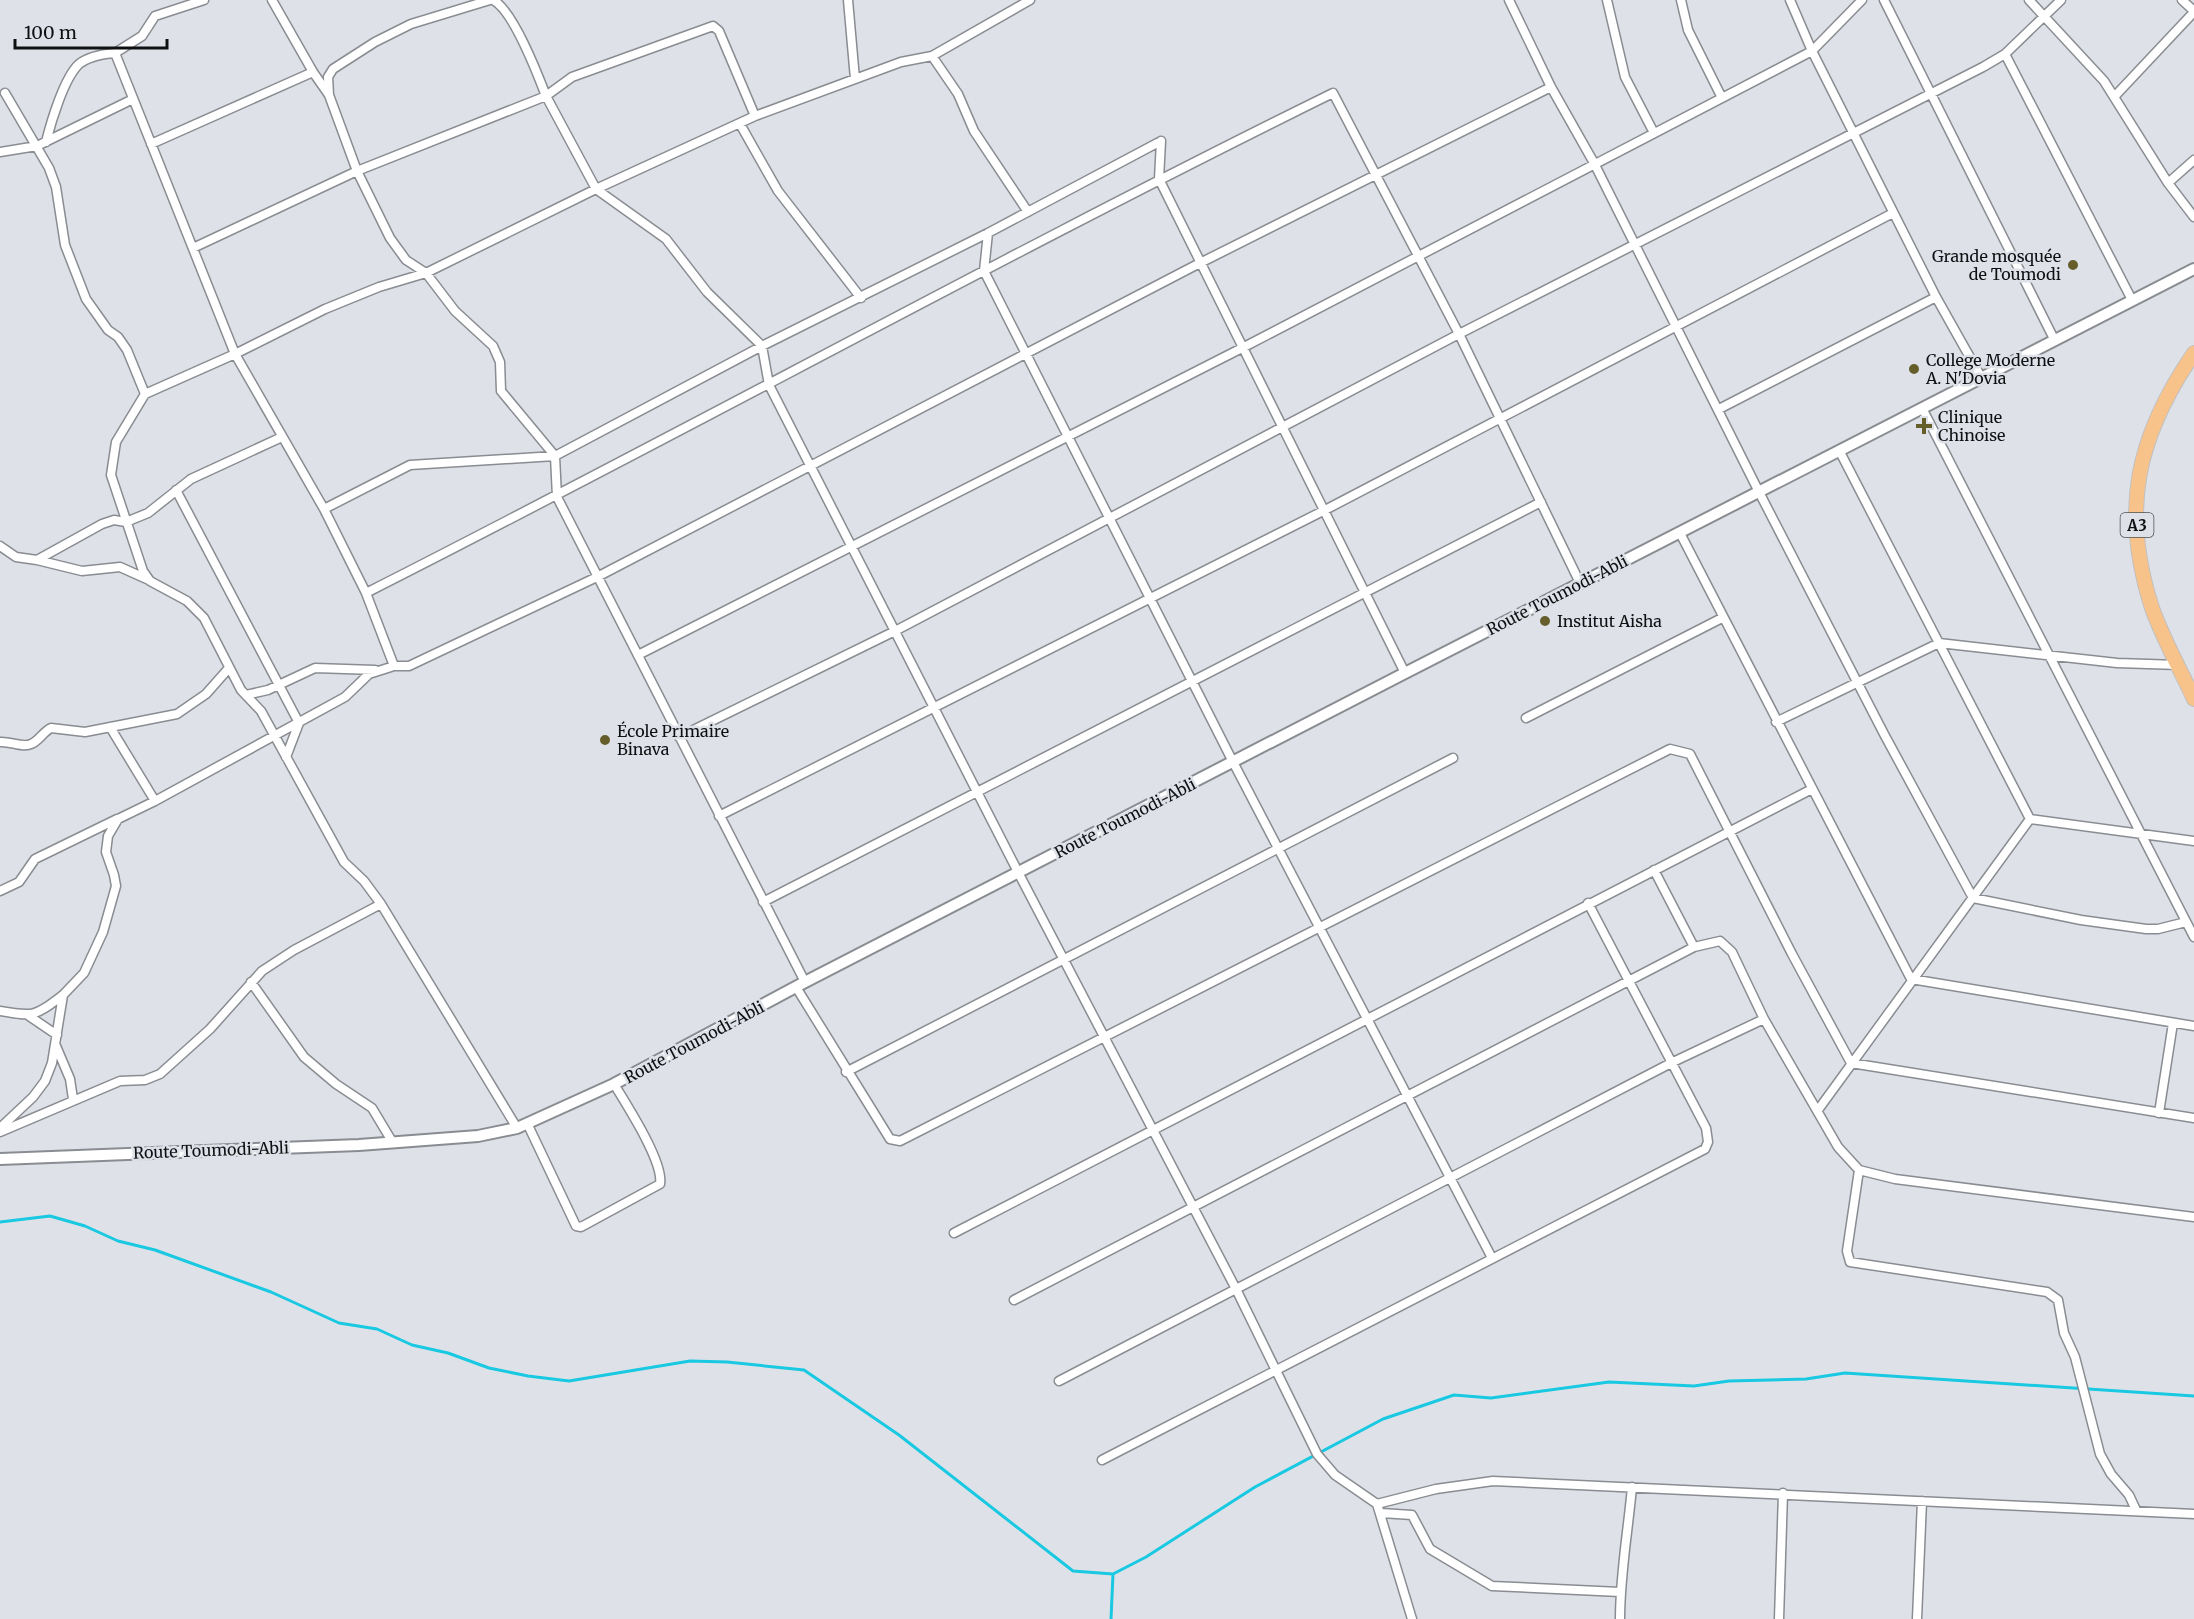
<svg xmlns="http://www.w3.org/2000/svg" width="2194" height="1619" font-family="Merriweather,serif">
	<rect width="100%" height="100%" fill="#dee2e8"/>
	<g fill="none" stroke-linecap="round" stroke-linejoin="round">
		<path stroke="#19c8e1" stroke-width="3" d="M0,1222L50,1216L85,1226L118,1241L155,1250L271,1292L339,1323L377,1329L412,1345L448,1353L489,1368L528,1376L569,1381L690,1361L727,1362L804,1370L899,1435L1073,1571L1113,1574L1146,1557L1255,1487L1383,1419L1454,1395L1491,1398L1609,1382L1694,1386L1729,1381L1806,1379L1845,1373L2194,1396
			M1111,1619L1113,1574"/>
		<g stroke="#898c91" stroke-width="11">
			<path id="minor" d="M204,0L155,16L142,36L115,53L235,354L325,309L379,287L426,273L596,189L755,116L901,62L932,56L1030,0
				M493,0C513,10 538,75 546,96L572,77L713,26L719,31L755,116
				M848,0L855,79
				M1509,0L1551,87L1594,163L1759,492L1884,734L1973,898L2081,920L2146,929H2158L2186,922
				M1607,0L1625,77L1654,133
				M1681,0L1688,30L1721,96
				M1790,0L1812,51L1936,297L1981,377
				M1884,0L2054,339
				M2029,0L2104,81L2168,183L2194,217
				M2182,0L2194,11
				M2005,54L2132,300
				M932,56L958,94L974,131L1028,212
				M5,93L49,168L56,187L65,245L86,299L108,330L118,337L127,350L145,394
				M329,95L328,77L333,69L375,42L411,24L490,0
				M2114,97L2194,12
				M740,124L778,191L861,298
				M1161,141L1159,179L1405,673
				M46,142C51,122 64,78 79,64C89,56 103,54 115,53
				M151,144L313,72
				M0,152L37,146L133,99
				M2168,183L2194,160
				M988,233L984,271L1233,762L1492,1258
				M193,248L357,171L329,95L313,72L272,0
				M1922,408L2194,937
				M1719,409L1936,297
				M1840,452L2030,819
				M176,490L299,723L286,757
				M324,509L410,465L555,456L762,346L988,233L1161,141
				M1680,533L1911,979L2194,1026
				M0,546L16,557L37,560L102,524L114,520L126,522L148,513L191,479L282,437
				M37,560L82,571L120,567L149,580
				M366,593C690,429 1008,253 1333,93L1459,334L1580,583
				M638,655L1244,347L1812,51L1862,0
				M394,666H409L597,577L1200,263L1551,87
				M246,695L268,690L315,668L375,670
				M1526,718L1722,618
				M1776,722L1939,643L2117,663L2179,665
				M110,727L155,801
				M679,737L895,631L1459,334L1983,67L2005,54L2061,0
				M0,742C10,741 23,748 31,744C39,741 43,732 51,728L85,732L177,714L206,694L229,668
				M719,816L1325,510L1893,213
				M2030,819L2194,841
				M1654,870L1694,947
				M0,891L19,882L35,859L117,819
				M763,902L1541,502
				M251,982L304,1057L336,1084L372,1108L393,1143
				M805,982L557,497L555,456L501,391L500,362L493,346L455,311L426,273L406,260L390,238L357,171L546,96L596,189L666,239L707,292L762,346L769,385L1019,874L1236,1289L1317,1454L1335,1475L1377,1504L1412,1619
				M796,987L890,1139L900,1141L1670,749L1690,754L1792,954L1851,1063L2194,1118
				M0,1011C35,1017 35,1016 63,995
				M29,1016L57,1035
				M56,1046L70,1079L73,1099
				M846,1072L1453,758
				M1818,1110L2030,819
				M2159,1113L2173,1023
				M527,1123L576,1226L581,1227L660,1184C664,1162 626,1104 614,1084
				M0,1128L33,1097L45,1081L52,1063L63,995L84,973L103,932L116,886L114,875L106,852L108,836L118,819L155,801L345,697L369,674L394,666L366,593L324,509L235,354L145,394L116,442L111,475L143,571L150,581L187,601L204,618L241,690L261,711L344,862L364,881L381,904L517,1128
				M0,1132L120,1081L145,1080L160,1074L210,1029L262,971L294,950L381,904
				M1859,1170L1847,1251L1850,1262L2047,1292L2058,1300L2064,1333L2075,1357L2100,1454L2111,1474L2129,1495L2136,1510
				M954,1233L1812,789
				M1014,1300L1694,947L1720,941L1732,952L1764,1019L1838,1147L1859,1170L1895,1179L2194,1217
				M1059,1381L1673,1062L1764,1019
				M1102,1460L1705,1149L1708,1142L1706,1128L1588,903
				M1377,1504L1436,1489L1493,1481L2194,1514
				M1381,1513L1412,1515L1430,1549L1492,1586L1620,1592
				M1620,1619C1620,1575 1628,1531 1632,1487
				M1779,1619L1783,1493
				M1917,1619L1922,1501"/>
		</g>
		<g stroke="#898c91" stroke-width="14">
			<path id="tertiary" d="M0,1159L359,1145L478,1136L517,1128L614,1084L805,982L1405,673L2194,269"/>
		</g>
		<g stroke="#c1c1c1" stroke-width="16">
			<path id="primary" d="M2194,353C2137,436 2120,509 2152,608C2163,639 2180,669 2194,699"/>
		</g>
		<use href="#minor" stroke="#fff" stroke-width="8"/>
		<use href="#tertiary" stroke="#fff" stroke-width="10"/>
		<use href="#primary" stroke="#f8c28b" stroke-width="14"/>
	</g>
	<g fill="#655e2b" stroke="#dee2e8" stroke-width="2">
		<circle cx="2073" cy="265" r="6"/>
		<circle cx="1914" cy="369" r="6"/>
		<path d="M1921 417h6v6h6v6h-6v6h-6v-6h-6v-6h6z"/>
		<circle cx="1545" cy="621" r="6"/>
		<circle cx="605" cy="740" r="6"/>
	</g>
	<g text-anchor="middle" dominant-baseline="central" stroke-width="5" stroke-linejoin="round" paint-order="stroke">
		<rect fill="#dee2e8" stroke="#4d4f52" stroke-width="1.5" x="2120.5" y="513" width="33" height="24" rx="4.5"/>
		<g font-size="15" font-weight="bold" fill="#0f1012">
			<text x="2137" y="525">A3</text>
		</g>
		<g font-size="16" fill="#0f1012" stroke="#dee2e8" text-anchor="start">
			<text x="2061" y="256" text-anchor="end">Grande mosquée<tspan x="2061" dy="18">de Toumodi</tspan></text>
			<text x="1926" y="360">College Moderne<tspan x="1926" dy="18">A. N'Dovia</tspan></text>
			<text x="1938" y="417">Clinique<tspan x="1938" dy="18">Chinoise</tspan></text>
			<text x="1557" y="621">Institut Aisha</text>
			<text x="617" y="731">École Primaire<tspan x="617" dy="18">Binava</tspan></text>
		</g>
		<g font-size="16" fill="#0f1012" stroke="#dee2e8">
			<text transform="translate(1557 595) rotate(-27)">Route Toumodi-Abli</text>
			<text transform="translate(1125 818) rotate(-27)">Route Toumodi-Abli</text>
			<text transform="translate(694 1042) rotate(-28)">Route Toumodi-Abli</text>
			<text transform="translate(211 1150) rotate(-2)">Route Toumodi-Abli</text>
		</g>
	</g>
	<path d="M15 39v9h152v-9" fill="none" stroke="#0f1012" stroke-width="3"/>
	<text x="24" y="39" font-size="18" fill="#0f1012" stroke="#dee2e8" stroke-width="4.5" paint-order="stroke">100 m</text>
</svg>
